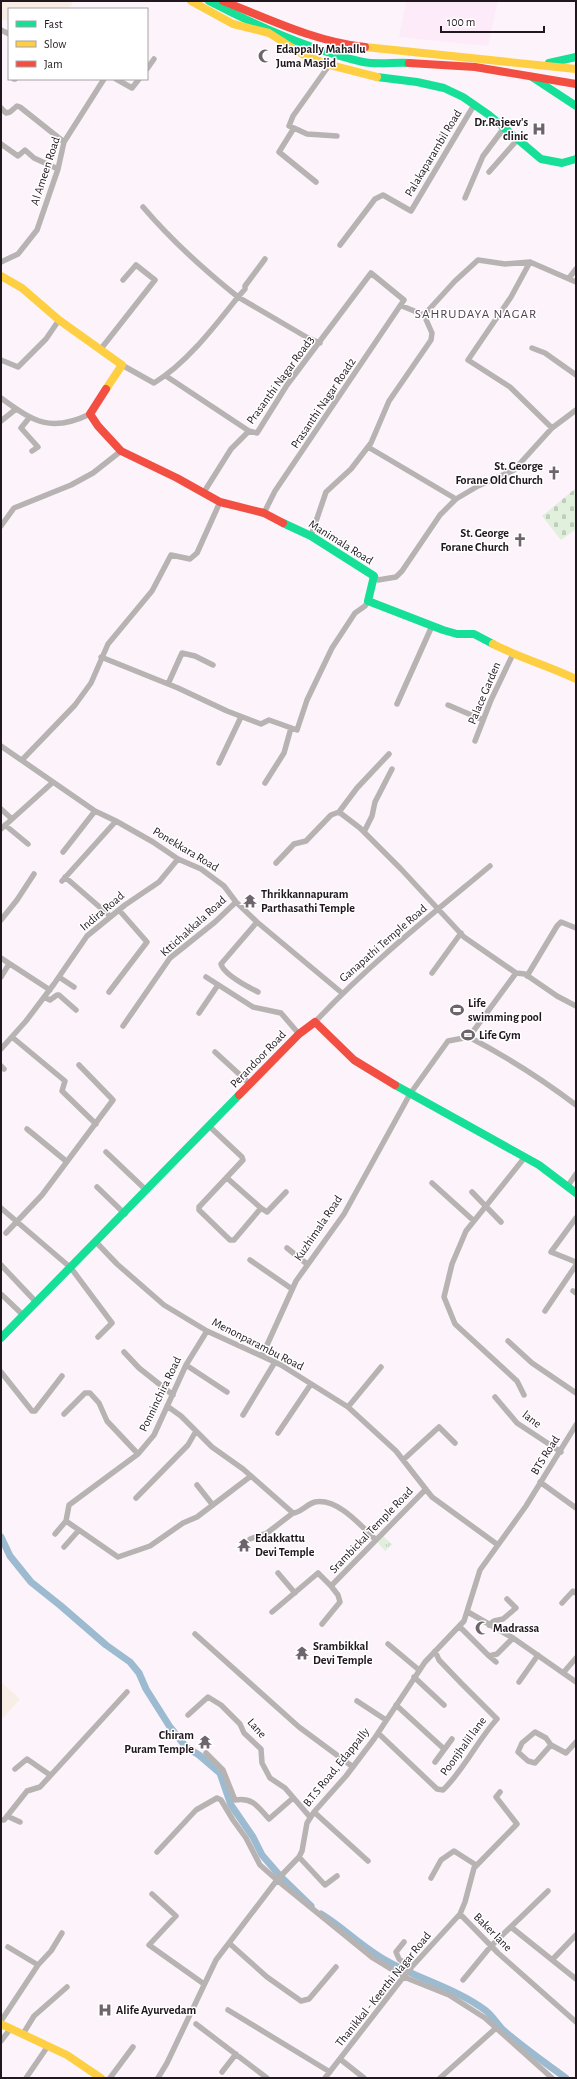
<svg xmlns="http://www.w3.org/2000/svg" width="577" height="2079" font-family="'Alegreya Sans',sans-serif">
	<defs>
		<pattern id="cemetery-stones" width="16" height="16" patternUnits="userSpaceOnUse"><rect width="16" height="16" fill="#e1f0dd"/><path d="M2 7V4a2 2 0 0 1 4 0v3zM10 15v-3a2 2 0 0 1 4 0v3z" fill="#c1cdbd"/></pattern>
		<pattern id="park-tufts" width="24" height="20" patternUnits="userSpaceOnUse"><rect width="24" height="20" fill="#e1f0dd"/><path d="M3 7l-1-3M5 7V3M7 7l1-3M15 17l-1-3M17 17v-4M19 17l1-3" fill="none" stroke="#c1cdbd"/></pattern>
	</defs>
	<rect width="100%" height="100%" fill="#fcf4fa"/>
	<path fill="#fdebfa" d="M406,1H498L488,46L399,37Z"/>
	<path fill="#f8eee6" d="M1,1H70L73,3L68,9H9V21L1,19Z
		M1,1682L20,1699L1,1720Z"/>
	<path fill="url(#cemetery-stones)" d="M576,488V529L561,540L542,516Z"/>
	<path fill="url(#park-tufts)" d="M383,1536L392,1544L385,1551L378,1543Z"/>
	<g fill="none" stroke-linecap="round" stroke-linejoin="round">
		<path stroke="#9cbbd0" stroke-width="7" d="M1,1537L10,1556L31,1582L61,1606L106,1645L130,1662L139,1673L146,1689L170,1727L186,1747L199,1755L220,1773L231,1805L253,1837L262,1855L281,1877L311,1906
			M321,1914C344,1928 363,1948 387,1961C418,1979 455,1988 485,2010C492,2015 497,2024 503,2030C523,2047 545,2063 566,2078"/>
		<path stroke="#b8b3b3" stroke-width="5.5" d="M1,30L9,34
			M147,69L154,59
			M14,79H15
			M116,79L132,88L139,79
			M1,108L6,113L10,112L17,106L20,107L64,142
			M294,128L307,134L337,136
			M1,144L18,156L25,150L34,158L58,169
			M489,172L518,139
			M316,182L279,152L294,128L289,126L293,116L330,64
			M465,198L483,156L504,128
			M143,207C172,241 203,269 238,297L245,289V286L265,259
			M340,245L375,199L383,195L411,211L474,105
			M1,262L18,254L37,230L58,169L64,142L104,79
			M530,262L511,297L468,360L510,387L552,428
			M569,278L576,269
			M402,306L424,315L455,281L478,260L505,264L530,262L576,282
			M532,348L545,353L576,375
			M100,350L155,280L136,265L123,280
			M1,360L18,367L46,339L59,320
			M122,365L154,383C186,364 215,326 238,297L308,338L320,343
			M166,376L249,431
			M1,398C34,422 51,433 90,414
			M29,418L21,428L38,447L32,451
			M1,421L16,409
			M368,447L456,499
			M204,492L231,449L249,431L257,433L287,385L371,273L404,300L275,491L264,513
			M1,526L14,508L71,485L93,473L121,451
			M311,536L326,492L351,469L371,443L389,401L431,340L432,333L424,315
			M374,576L378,580L396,577L402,571L440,515L456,499L478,486L514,470L552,428L576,410
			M101,657L178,688L227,711L261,724L269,720L297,730L307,700L332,648L355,613L365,606L368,601
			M168,684L182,653L195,656L213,665
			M397,704L432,626
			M448,705L483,720
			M475,741L491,700L513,654
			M1,746L95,811L116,821L153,842L178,859L201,869L224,886L236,902L257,922L342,993
			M22,760L75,705L91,683L108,644L152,591L171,555L190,559L197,553L220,502
			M219,763L241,717
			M265,783L284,753L291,728
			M1,809L12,819
			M339,812L357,788L389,754
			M5,825L28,844
			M1,829L52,783
			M364,832L372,816L375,802L392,769
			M63,852L95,811
			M276,863L294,844L306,841L331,815L339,812L360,828L401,869L464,937L516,973
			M65,877L110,916
			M62,881L116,821
			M1,920L17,900L34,874
			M257,922L221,964C224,975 248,987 258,992
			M1,958L50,990
			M432,973L461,933
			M516,973L469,1037C507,1057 542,1079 576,1105
			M516,973L525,974L557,996L576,1006
			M527,976L557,926L561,922L576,928
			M1,977L9,964
			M59,977L74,987
			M206,977L253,1007L281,1013L299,1034
			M109,992L147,942L119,910
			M44,997L50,1000L57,995H59L76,1010
			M199,1013L218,985
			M315,1022C368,965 430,916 490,866
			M123,1026L170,958L215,922L236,902
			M12,1037L65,1081L62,1091L96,1124
			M1,1049L26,1021L54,984L87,936L125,905L159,882L178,859
			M215,1052L250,1084
			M1,1066L4,1069
			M209,1126L242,1157L243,1160L199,1207V1210L230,1240H234L261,1208L227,1178
			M27,1129L66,1161
			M106,1152L146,1190
			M432,1183L474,1221
			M97,1187L125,1214
			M567,1187L576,1174
			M472,1192L501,1222
			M1,1208L71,1268L112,1323L98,1337
			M261,1208L267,1212L286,1192
			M576,1218L551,1252L576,1262
			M6,1233L42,1195L113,1100L79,1065
			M96,1242L117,1264L164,1305L207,1331L281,1365L348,1407L396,1451L432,1497L498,1545
			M287,1248L307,1264
			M250,1260L292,1289
			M1,1265L36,1302
			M573,1291L576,1293
			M2,1295L23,1315
			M545,1311L576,1265
			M207,1331L186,1365L154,1435L138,1454L69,1505L66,1521L118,1557L150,1546L183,1523L197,1517L251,1476
			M508,1341L532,1363L576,1393
			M124,1352L139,1368L173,1395
			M262,1356L296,1281L344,1214L410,1094L448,1041L469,1037
			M186,1365L227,1392
			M1,1372L32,1411H35L62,1376
			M524,1395L517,1381L455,1324L444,1297L452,1264L466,1231L525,1157
			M495,1397L517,1423L561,1452
			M167,1406L181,1416L212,1447L243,1469L293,1513C300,1513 307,1504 315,1502C338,1498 361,1526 376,1540
			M348,1407L381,1367
			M64,1414L85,1393H90L99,1403L107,1421L138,1454
			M243,1415L275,1362
			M278,1433L311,1384
			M403,1460L439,1427L455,1443
			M540,1482L576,1508
			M197,1485L212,1504
			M136,1498L188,1445L196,1431
			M55,1534L66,1521
			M250,1539L267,1533L293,1513
			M64,1547L79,1530
			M278,1573L295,1593
			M562,1603L573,1591L576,1593
			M272,1612L318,1573L331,1586
			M468,1612L513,1638L576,1682
			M322,1624L340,1602L338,1595L331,1586L426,1489
			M489,1625L494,1621L503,1619L516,1608L507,1599
			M460,1627L489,1656L497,1654L513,1638
			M195,1634L299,1727L353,1767
			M388,1644L419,1670
			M489,1656L496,1662
			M563,1673L576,1658
			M414,1677L444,1705
			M519,1682L538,1655
			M357,1701L386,1720
			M396,1705L443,1748
			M188,1715L208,1697L221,1705L240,1724L244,1733L261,1749L262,1763L270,1778L285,1788L310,1817
			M378,1733L437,1789L443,1790C464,1770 477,1741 497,1719L462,1684L439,1660L435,1651
			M551,1745L546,1738L535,1732L522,1743L518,1752L528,1761L535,1763L551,1745L566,1753L576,1742
			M206,1753L223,1770L235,1800C253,1797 258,1807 269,1819L293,1798
			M435,1762L452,1739
			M15,1769L27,1759L50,1775
			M314,1812L368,1861
			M7,1816L20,1822
			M1,1820H4L27,1791L40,1787L127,1692
			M157,1852L196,1810L217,1798L221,1800L233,1820L246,1838L260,1865L277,1880L373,1958L404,1977L449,1995L485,2018L552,2078
			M299,1857L325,1885L337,1876
			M431,1878L441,1860L454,1851L476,1865
			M152,1894L176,1916L149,1945L204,1984
			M460,1914L498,1953L576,2022
			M511,1927L576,1979
			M404,1942L396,1952L399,1959L411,1968
			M229,1943L267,1977L301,2001L309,1999L336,1967
			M8,1947L38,1965
			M552,1960L576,1935
			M463,1980L491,1946L548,1891
			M228,2010L330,2072
			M1,2021L38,1965L51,1951L62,1933
			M196,2024L267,2078
			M23,2034L34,2016L67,1987
			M1,2041L11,2028
			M340,2059L364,2078
			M222,2072L236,2054
			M26,2078L48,2046
			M110,2078L133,2047
			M158,2078L167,2063L216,1960L277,1880L299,1857L302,1851L307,1823L314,1812L346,1776L374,1739L425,1662L464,1621L480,1570L526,1506L576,1425
			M325,2078L408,1971L460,1914L465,1902L474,1868L517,1824L496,1797L500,1792
			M440,2078L496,2028"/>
		<path stroke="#16e098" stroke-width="8" d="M209,1C257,26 310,50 363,62C377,65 395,62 409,63
			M549,63L576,57
			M377,77L417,82L444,88L463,97L489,115L541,159L562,163L576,159
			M532,77L576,106
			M283,523L311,536L374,576L368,601L443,630L457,634H474L493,644
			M395,1085L539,1165L576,1193
			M1,1338L239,1095"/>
		<path stroke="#ffcf43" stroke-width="8" d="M191,1L233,24L269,33L302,54L326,64L377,77
			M365,47L576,69
			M1,276L22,288L59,320L122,365L106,389
			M493,644C520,658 549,666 576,679
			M1,2024L67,2055L101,2078"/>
		<path stroke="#f24e42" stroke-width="8" d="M223,1C269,19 316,42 365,47
			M409,63L475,67L576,84
			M106,389L90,414L98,426L121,451L177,478L220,502L264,513L283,523
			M239,1095L299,1034L315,1022L354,1060L395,1085"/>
	</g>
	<defs>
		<g id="mosque-bare" transform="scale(1.08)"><path d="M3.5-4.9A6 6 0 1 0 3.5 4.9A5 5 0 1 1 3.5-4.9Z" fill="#6d646c" stroke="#fff" stroke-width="2.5" paint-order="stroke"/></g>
		<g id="hospital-bare" transform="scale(1.08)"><path d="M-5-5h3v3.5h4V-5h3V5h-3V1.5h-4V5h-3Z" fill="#6d646c" stroke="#fff" stroke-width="2.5" paint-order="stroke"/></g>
		<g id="church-bare" transform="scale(1.08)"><path d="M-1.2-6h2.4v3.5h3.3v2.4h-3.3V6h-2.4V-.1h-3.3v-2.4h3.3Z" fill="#6d646c" stroke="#fff" stroke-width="2.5" paint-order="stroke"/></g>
		<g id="temple-bare" transform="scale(1.08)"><path d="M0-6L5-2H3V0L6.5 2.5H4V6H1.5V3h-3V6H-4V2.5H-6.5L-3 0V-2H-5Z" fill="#6d646c" stroke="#fff" stroke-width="2.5" paint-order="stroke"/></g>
		<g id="stadium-bare" transform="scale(1.08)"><path d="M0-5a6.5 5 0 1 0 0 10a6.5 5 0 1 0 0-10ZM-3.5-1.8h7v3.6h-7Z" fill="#6d646c" stroke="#fff" stroke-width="2.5" paint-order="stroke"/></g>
	</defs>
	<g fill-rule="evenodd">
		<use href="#mosque-bare" x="265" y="56"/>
		<use href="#hospital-bare" x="539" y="129"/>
		<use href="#church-bare" x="554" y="473"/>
		<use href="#church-bare" x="520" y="540"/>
		<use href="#temple-bare" x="250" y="901"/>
		<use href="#stadium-bare" x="457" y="1010"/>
		<use href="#stadium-bare" x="468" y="1035"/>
		<use href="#temple-bare" x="244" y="1545"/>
		<use href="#mosque-bare" x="482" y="1628"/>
		<use href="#temple-bare" x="302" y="1653"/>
		<use href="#temple-bare" x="205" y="1742"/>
		<use href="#hospital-bare" x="105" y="2010"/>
	</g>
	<g text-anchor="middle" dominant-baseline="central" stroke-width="3" stroke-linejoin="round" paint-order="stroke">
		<g font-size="12" font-weight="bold" fill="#20171f" stroke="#fff" text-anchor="start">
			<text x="276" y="49">Edappally Mahallu<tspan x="276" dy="14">Juma Masjid</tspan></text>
			<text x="528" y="122" text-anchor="end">Dr.Rajeev's<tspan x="528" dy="14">clinic</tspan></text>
			<text x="543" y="466" text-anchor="end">St. George<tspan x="543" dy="14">Forane Old Church</tspan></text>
			<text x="509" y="533" text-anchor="end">St. George<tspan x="509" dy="14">Forane Church</tspan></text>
			<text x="261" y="894">Thrikkannapuram<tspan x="261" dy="14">Parthasathi Temple</tspan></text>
			<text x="468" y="1003">Life<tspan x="468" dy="14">swimming pool</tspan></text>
			<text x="479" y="1035">Life Gym</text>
			<text x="255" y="1538">Edakkattu<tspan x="255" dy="14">Devi Temple</tspan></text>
			<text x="493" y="1628">Madrassa</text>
			<text x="313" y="1646">Srambikkal<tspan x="313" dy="14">Devi Temple</tspan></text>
			<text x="194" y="1735" text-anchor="end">Chiram<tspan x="194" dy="14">Puram Temple</tspan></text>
			<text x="116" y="2010">Alife Ayurvedam</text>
		</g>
		<g font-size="12" fill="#20171f" stroke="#fff">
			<text transform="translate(433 153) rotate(-59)">Palakaparambil Road</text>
			<text transform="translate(45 171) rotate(-72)">Al Ameen Road</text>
			<text transform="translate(280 380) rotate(-54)">Prasanthi Nagar Road3</text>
			<text transform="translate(323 403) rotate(-56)">Prasanthi Nagar Road2</text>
			<text transform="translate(341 542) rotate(32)">Manimala Road</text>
			<text transform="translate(484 693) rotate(-67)">Palace Garden</text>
			<text transform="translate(186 849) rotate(31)">Ponekkara Road</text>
			<text transform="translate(102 911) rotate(-40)">Indira Road</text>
			<text transform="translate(193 926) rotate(-42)">Kttichakkala Road</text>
			<text transform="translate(383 943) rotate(-41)">Ganapathi Temple Road</text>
			<text transform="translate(258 1059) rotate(-46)">Perandoor Road</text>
			<text transform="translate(318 1228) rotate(-56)">Kuzhimala Road</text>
			<text transform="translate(258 1344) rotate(27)">Menonparambu Road</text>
			<text transform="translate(160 1394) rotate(-64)">Ponninchira Road</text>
			<text transform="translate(532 1419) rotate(37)">lane</text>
			<text transform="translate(545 1455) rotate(-58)">BTS Road</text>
			<text transform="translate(371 1530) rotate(-46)">Srambickal Temple Road</text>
			<text transform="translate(257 1728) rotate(48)">Lane</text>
			<text transform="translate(463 1746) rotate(-54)">Poonjhalil lane</text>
			<text transform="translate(336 1767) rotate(-51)">B.T.S Road, Edappally</text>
			<text transform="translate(493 1932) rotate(45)">Baker lane</text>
			<text transform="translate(383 1989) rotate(-51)">Thanikkal - Keerthi Nagar Road</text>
		</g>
		<g font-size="13" letter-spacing="1" fill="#554153" stroke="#fff">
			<text x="476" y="314">SAHRUDAYA NAGAR</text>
		</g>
	</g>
	<rect width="577" height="2079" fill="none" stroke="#20171f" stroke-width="4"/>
	<rect x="8" y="8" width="140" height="72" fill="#ffffff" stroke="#a6a2a5"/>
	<rect x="16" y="21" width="20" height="6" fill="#16e098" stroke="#a6a2a5"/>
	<text x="44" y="28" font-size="12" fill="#20171f">Fast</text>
	<rect x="16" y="41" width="20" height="6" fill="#ffcf43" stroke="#a6a2a5"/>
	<text x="44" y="48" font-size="12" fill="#20171f">Slow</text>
	<rect x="16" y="61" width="20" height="6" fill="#f24e42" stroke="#a6a2a5"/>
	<text x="44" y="68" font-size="12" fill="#20171f">Jam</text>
	<path d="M441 26v6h103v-6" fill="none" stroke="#20171f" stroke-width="2"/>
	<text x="447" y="26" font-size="12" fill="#20171f" stroke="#ffffff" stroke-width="3" paint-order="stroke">100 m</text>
</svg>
